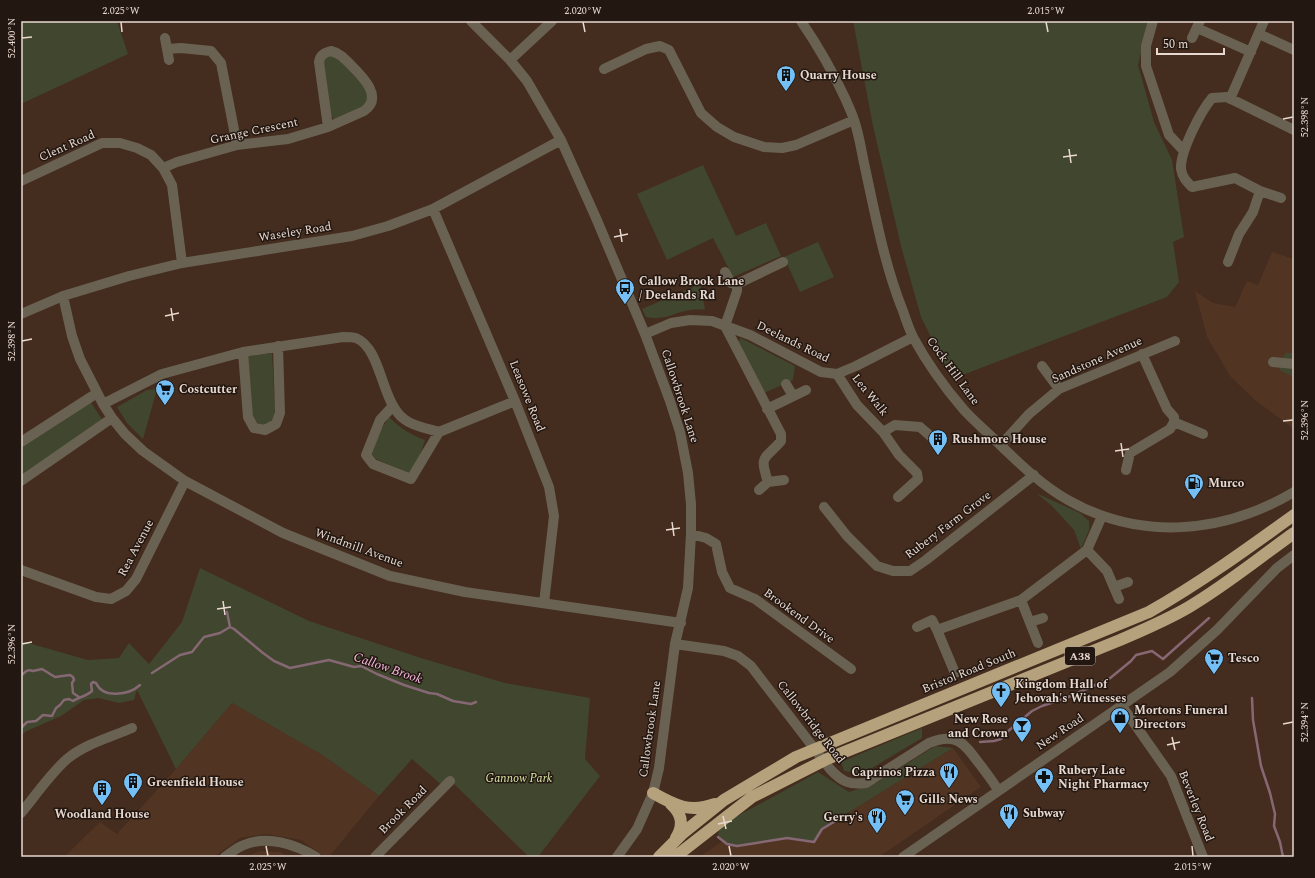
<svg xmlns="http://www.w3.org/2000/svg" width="1315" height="878" font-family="Spectral,serif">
	<rect width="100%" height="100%" fill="#442c1e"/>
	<path fill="#523422" d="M1272,252L1294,259V429L1256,401L1230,376L1207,337L1195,291L1213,303L1235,307L1247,281L1258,285Z
		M232,703L324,756L379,796L329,857H325L301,840L266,834L240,838L214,857H64L100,822L117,834L176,769Z
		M953,748L981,787L879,857H699L723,841L727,844L737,846L787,838L814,842L822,829Z
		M261,851L280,852L289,857H243Z"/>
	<path fill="#41462e" d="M21,21H117L128,54L21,104Z
		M853,21H1149L1138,65L1154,122L1172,160L1184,237L1173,242L1179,282L1167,297L952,379L921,317L901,246L873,126Z
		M334,55L363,80L369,94L365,106L334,119L331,116L329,111L326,76L322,61L324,56Z
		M703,165L736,236L766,223L781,256L733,277L713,238L667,260L637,194Z
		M818,242L834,277L800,292L784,257Z
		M700,284L705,309C700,310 695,309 690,310C673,313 664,321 646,317L642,309Z
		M741,338L795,366L793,380L764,393L737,343Z
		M272,353L275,407L274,421L268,426H259L252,415L248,356Z
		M1285,353H1294V377L1279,370Z
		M157,389L143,439L127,423L117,407L147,390Z
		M90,401L103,421L21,476V447Z
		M389,417C400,428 411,435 425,440L419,459L410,474L376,459L371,453L381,430Z
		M1036,493L1080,513L1089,521V530L1081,549L1074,530L1052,506Z
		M200,568L309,621L421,658L505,683L590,698L585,759L600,776L538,857H529L451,781L444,787L412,759L379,796L324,756L232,703L176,769L137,690L134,700L119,703L98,698L84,700L61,716L27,731L21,735V641L88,660L119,658L129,643L149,664L182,622Z
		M922,728V738L862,774L844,771L841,762Z
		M935,746L953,748L822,829L814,842L787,838L737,846L727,844L718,837L719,827L723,824L818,772L849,792L878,782Z"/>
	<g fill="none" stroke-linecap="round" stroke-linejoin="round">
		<path stroke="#856874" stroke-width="2.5" d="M227,612L230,627
			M152,673L180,655L192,652L204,637L220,633L230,627L234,629L263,653L274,661L290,668L329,660L354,667L361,666L377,674L404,685L429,693L437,694L453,701L471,704L476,702
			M21,674H23C26,671 28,669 33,671L42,669L55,677L70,675L73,677L74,680L72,683L73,693L79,697
			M1252,698L1253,720L1261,766L1270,793L1275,814L1274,826L1280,842L1283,857
			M21,728L27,722L36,721L43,715L52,716L56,708L60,705L64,700L69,699L73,701C79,697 87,696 92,691L91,684L93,682L96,683C103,699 129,695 140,685
			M980,742L994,741L1001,739L1007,732L1032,711L1042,706L1066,698L1109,679L1131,661L1136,655L1152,651L1163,659L1209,618
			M718,837L727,844L737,846L787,838L814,842L822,829L844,816"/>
		<path stroke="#696252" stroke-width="10" d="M471,21L510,60L527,81L561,140L596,218L645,334L670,401L680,432L688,473L691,504V534L688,588L675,644L659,768L653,793L637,829L617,857
			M801,21C818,46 832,70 845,98C848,105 852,113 854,120C859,134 861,149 864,163C875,213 884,264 903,311C906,320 909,329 913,337C927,363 945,388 964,410C974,421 986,431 996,441C1018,462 1041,485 1068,500C1140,541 1223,534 1294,492
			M1153,21L1146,46V66L1169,135L1184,151
			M1197,28L1251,52
			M1259,34L1294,50
			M165,38L169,60
			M1192,38L1200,21
			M168,49L181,48L211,51L221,63L237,145
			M510,60L552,21
			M604,69L646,49L660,46L669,50L701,113L717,127L734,137L764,147L782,148L796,145L854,120
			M1230,99L1264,21
			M163,168L177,162L237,145L288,139L328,127L364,111C384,97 362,76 351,65C345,59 340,53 331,51C324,53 320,55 319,62L328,127
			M21,181L102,143H120L137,148L151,155L163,168L172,185L182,263
			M1281,198L1260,191L1235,178L1192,187C1187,182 1182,177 1181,169C1180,151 1201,111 1212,98L1227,97L1294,130
			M433,209L515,401L549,487L554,516L544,603
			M1228,262L1239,234L1253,212L1260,191
			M725,272L731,283L737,284V291L725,326L781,434V441C764,461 759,454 768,482
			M737,284L783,262
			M63,296L72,336L80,359L103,404L112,418L125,434L143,451L185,481L283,533L390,576L465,592L681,623
			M21,314L63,296L129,276L182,263L352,236L388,226L433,209L561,140
			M645,334L671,323L690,320L712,321L750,335L821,372L837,374L856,366L913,337
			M243,352L248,417L254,428L265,430L276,424L280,413L278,346
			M1142,354L1167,409L1174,417V422L1203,434
			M1273,362L1294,364
			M1042,366L1059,389
			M837,374L857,405L883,432L899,455L917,473L918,479L898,497
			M786,384L793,396
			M103,404L162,374L243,352L343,337C347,337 352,337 356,338C382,349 381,402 404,419C412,426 429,429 439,432L515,401
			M392,407L380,420L366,455L373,464L411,479L439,432
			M767,409L806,390
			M883,432L895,425L920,427L936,441
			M21,442L97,393
			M1001,445L1029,414L1059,389L1175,341
			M1126,470L1130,453L1170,429L1174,422
			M21,481L112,418
			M759,490L768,482L784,480
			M824,507L847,536L877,566L893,571H910L926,560L1034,475
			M691,534L706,538L716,544L722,572L730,588L755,599L851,669
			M1087,550L1107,571L1119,599
			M21,570L96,597L111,599L126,591L136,579L185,481
			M1114,587L1128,582
			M1021,600L1038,643
			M1030,622L1043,618
			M917,627L932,620L937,630L1021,600L1087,550L1102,516
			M937,630L955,673
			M675,644L724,651L738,656L751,666L830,769C842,782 849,785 866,783L929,743C955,733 963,741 978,762C985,771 992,780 998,790
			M1122,706L1171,776L1203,857
			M21,813C36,795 50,774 67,759C85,744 111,737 132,728
			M225,857C231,853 237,847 244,845C267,835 295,844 316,857
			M375,857L450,781
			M903,857L1170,672L1217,630L1277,568L1294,555"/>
		<path stroke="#b5a17c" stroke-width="12" d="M653,793C676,806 690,813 715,804
			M671,804C682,814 684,825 676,838
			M659,857L683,833L724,800L796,757L1149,612C1200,583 1247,549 1294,515
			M675,857L752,797L827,759L1120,640C1143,630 1167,620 1189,607C1226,585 1259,558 1294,533"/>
	</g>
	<path fill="none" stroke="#e8d9d0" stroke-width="1.5" d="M121,22L122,32M583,22L585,32M1046,22L1048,32M22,38L32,37M1283,119L1293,117M1069,149L1071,163M1063,157L1077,155M620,229L622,242M614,237L628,234M171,308L173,321M165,316L179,313M22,341L32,339M1283,421L1293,420M1121,443L1123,457M1115,451L1129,449M672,522L674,536M666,530L680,528M223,601L225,615M217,609L231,607M22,644L32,642M1283,724L1293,722M1172,737L1175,750M1167,745L1180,742M723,816L726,829M718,824L732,821M266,846L268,856M729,846L731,856M1192,846L1193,856"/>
	<defs>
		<g id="building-pin" transform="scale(1)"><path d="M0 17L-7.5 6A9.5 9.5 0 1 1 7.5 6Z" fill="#74c0f6" stroke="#221711"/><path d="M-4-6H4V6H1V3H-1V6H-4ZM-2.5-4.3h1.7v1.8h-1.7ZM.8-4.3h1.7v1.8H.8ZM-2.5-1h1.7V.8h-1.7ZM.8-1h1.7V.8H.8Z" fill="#111"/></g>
		<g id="bus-pin" transform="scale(1)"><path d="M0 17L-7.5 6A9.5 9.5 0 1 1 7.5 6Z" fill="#74c0f6" stroke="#221711"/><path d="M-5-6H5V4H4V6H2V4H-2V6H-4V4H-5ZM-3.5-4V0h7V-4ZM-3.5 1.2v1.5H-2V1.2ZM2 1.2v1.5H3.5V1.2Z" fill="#111"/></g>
		<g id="supermarket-pin" transform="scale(1)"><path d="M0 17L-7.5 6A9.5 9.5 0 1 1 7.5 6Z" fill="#74c0f6" stroke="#221711"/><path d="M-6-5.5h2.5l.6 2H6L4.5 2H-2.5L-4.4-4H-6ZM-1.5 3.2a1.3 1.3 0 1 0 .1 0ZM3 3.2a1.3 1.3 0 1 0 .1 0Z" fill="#111"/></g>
		<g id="fuel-pin" transform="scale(1)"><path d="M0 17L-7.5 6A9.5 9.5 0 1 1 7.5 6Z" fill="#74c0f6" stroke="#221711"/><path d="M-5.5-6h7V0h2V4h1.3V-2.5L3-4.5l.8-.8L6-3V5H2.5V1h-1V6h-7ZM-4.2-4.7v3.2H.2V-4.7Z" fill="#111"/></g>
		<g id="church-pin" transform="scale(1)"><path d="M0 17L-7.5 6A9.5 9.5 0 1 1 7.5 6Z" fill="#74c0f6" stroke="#221711"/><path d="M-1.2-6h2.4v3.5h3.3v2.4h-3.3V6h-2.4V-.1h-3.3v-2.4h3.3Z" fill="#111"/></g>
		<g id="shop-pin" transform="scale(1)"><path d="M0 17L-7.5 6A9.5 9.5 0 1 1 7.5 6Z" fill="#74c0f6" stroke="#221711"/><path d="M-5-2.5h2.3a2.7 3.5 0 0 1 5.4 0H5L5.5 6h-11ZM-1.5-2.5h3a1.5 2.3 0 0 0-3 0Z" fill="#111"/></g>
		<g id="bar-pin" transform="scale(1)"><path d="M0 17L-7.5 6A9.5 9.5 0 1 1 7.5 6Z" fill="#74c0f6" stroke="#221711"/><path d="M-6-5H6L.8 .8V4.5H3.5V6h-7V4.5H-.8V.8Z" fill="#111"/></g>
		<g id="restaurant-pin" transform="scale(1)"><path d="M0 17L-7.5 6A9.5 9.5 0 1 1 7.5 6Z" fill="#74c0f6" stroke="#221711"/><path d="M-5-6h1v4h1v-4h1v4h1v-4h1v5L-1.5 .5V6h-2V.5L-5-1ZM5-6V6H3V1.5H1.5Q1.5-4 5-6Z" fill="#111"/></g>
		<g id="pharmacy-pin" transform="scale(1)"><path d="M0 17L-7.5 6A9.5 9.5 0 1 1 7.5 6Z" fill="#74c0f6" stroke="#221711"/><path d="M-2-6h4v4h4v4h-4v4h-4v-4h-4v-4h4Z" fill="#111"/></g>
	</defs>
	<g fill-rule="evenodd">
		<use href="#building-pin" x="786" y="75"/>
		<use href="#bus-pin" x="625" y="288"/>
		<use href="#supermarket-pin" x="165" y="389"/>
		<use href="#building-pin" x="938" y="439"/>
		<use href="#fuel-pin" x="1194" y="483"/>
		<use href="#supermarket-pin" x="1214" y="658"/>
		<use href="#church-pin" x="1001" y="691"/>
		<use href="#shop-pin" x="1120" y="717"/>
		<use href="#bar-pin" x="1022" y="726"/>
		<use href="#restaurant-pin" x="949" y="772"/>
		<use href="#pharmacy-pin" x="1044" y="777"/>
		<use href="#building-pin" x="133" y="782"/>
		<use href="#building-pin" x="102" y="789"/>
		<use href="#supermarket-pin" x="905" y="799"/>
		<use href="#restaurant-pin" x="1009" y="813"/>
		<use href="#restaurant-pin" x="877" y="817"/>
	</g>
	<g text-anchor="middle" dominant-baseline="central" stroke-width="3" stroke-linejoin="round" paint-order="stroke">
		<rect fill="#221711" stroke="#ad9f97" stroke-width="1" x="1065" y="647" width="30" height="18" rx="3"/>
		<g font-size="11" font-weight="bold" fill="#e8d9d0">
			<text x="1080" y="656">A38</text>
		</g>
		<g font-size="12" font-weight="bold" fill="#e8d9d0" stroke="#221711" text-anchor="start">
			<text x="800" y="75">Quarry House</text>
			<text x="639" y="281">Callow Brook Lane<tspan x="639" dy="14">/ Deelands Rd</tspan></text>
			<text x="179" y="389">Costcutter</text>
			<text x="952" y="439">Rushmore House</text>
			<text x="1208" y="483">Murco</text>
			<text x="1228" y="658">Tesco</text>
			<text x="1015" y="684">Kingdom Hall of<tspan x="1015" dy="14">Jehovah's Witnesses</tspan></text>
			<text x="1134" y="710">Mortons Funeral<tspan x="1134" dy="14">Directors</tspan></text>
			<text x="1008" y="719" text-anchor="end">New Rose<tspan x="1008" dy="14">and Crown</tspan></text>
			<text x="1058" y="770">Rubery Late<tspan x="1058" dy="14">Night Pharmacy</tspan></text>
			<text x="935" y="772" text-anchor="end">Caprinos Pizza</text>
			<text x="147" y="782">Greenfield House</text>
			<text x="919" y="799">Gills News</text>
			<text x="1023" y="813">Subway</text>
			<text x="102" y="814" text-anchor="middle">Woodland House</text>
			<text x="863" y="817" text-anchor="end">Gerry's</text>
		</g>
		<g font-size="12" fill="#e8d9d0" stroke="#221711">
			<text transform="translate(254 131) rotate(-12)">Grange Crescent</text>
			<text transform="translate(67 146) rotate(-24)">Clent Road</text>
			<text transform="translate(295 232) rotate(-9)">Waseley Road</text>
			<text transform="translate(793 342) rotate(26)">Deelands Road</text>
			<text transform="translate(1097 360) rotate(-24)">Sandstone Avenue</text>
			<text transform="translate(953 371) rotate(54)">Cock Hill Lane</text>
			<text transform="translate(870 395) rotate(51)">Lea Walk</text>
			<text transform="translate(527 396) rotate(68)">Leasowe Road</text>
			<text transform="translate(680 396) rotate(72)">Callowbrook Lane</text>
			<text transform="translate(948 525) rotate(-37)">Rubery Farm Grove</text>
			<text transform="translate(136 548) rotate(-62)">Rea Avenue</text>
			<text transform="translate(359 548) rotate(20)">Windmill Avenue</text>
			<text transform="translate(799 616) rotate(36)">Brookend Drive</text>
			<text transform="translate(969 671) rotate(-22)">Bristol Road South</text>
			<text transform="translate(811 722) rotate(52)">Callowbridge Road</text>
			<text transform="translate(650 729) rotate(-82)">Callowbrook Lane</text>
			<text transform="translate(1060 732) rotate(-34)">New Road</text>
			<text transform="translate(1196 806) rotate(68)">Beverley Road</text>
			<text transform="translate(403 810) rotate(-45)">Brook Road</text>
		</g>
		<g font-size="12" font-style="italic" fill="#dae7a6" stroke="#221711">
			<text x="519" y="778">Gannow Park</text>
		</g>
		<g font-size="13" font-style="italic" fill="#fbbce2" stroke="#221711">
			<text transform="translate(388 668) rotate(19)">Callow Brook</text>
		</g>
	</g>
	<rect width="1315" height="878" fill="none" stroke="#221711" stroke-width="44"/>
	<path d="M1157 48v6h67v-6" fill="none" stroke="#e8d9d0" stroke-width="2"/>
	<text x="1163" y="48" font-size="12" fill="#e8d9d0" stroke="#221711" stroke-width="3" paint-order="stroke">50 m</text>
	<rect x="22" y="22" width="1271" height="834" fill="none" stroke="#e8d9d0" stroke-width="1.5"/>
	<g font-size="10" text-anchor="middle" fill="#e8d9d0">
		<text x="121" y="14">2.025°W</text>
		<text x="583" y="14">2.020°W</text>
		<text x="1046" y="14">2.015°W</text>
		<text transform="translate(11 38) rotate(-90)" y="4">52.400°N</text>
		<text transform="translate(1304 117) rotate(-90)" y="4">52.398°N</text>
		<text transform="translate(11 341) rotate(-90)" y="4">52.398°N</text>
		<text transform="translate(1304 420) rotate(-90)" y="4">52.396°N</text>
		<text transform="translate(11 644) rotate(-90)" y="4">52.396°N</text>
		<text transform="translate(1304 722) rotate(-90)" y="4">52.394°N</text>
		<text x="268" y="870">2.025°W</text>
		<text x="731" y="870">2.020°W</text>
		<text x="1193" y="870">2.015°W</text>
	</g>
</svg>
